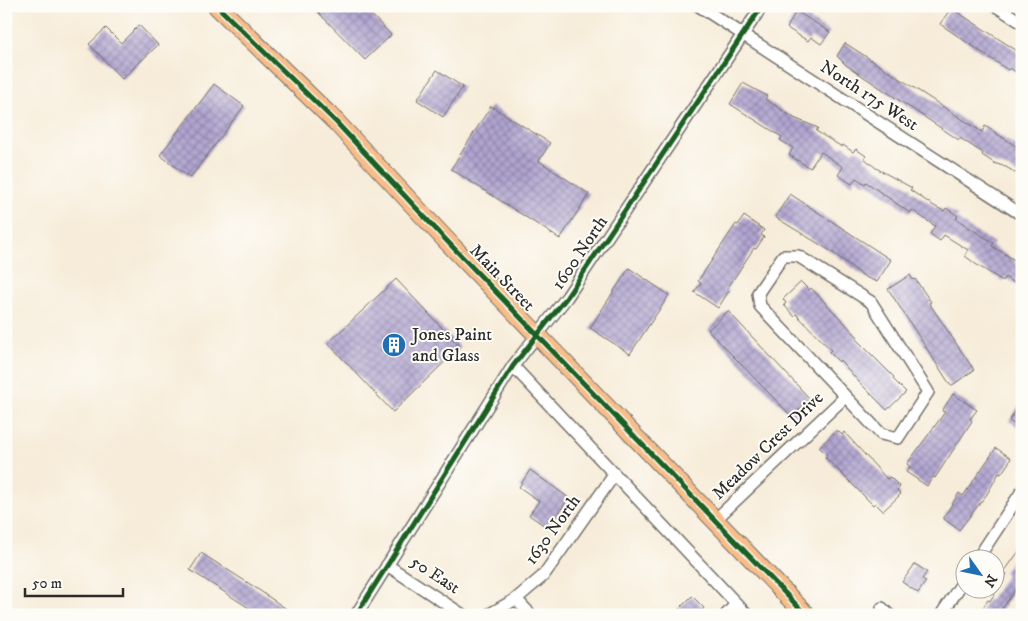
<svg xmlns="http://www.w3.org/2000/svg" width="1028" height="621" font-family="'IM FELL DW Pica',serif">
	<defs>
		<pattern id="building-cross-hatch" width="8" height="8" patternUnits="userSpaceOnUse" patternTransform="scale(1.25)"><rect width="8" height="8" fill="#b0a4d0"/><path d="M0 0l8 8M0 8l8-8" fill="none" stroke="#8f86a9"/></pattern>
	</defs>
	<rect width="100%" height="100%" fill="#fdfcf7"/>
	<filter id="ink" filterUnits="userSpaceOnUse"><feTurbulence type="fractalNoise" baseFrequency=".02" numOctaves="2"/><feDisplacementMap in="SourceGraphic" scale="10" xChannelSelector="R" yChannelSelector="G"/><feConvolveMatrix kernelMatrix="1 2 1 2 8 2 1 2 1" color-interpolation-filters="sRGB"/></filter>
	<filter id="wash" filterUnits="userSpaceOnUse"><feTurbulence type="fractalNoise" baseFrequency=".0096" numOctaves="4" result="noise"/><feDisplacementMap in="SourceGraphic" scale="20" xChannelSelector="R" yChannelSelector="G"/><feGaussianBlur stdDeviation="1.12" result="paint"/><feColorMatrix in="noise" values="0 0 0 0 0 0 0 0 0 0 0 0 0 0 0 0 0 1.4 0 .05"/><feComposite in="paint" operator="in"/></filter>
	<g filter="url(#wash)">
		<rect width="100%" height="100%" fill="#f7ecd9"/>
		<g id="blocks">
			<path fill="url(#building-cross-hatch)" d="M312,6H363L391,35L365,60Z
				M951,8L1022,54V76L1010,68L1008,70L940,24Z
				M796,11L830,32L821,44L811,37L808,41L787,28Z
				M139,25L158,45L122,79L89,44L106,28L121,43Z
				M845,43L982,132L985,126L1022,150V177L1006,167L994,163L982,155L983,153L960,138L959,140L846,65L837,56Z
				M437,70L463,87L443,117L417,100Z
				M743,83L767,96L765,99L794,118L818,128L816,131L842,147L843,145L853,152L856,149L866,156L864,158L876,168L912,188L910,190L934,206L944,211L946,208L958,216L956,218L968,227L994,243L992,246L1016,261L1014,263L1022,268V288L1005,277L1003,281L977,265L965,256L968,250L944,235L940,241L930,234L935,226L912,210L910,213L866,182L865,184L856,178L852,184L838,175L843,167L821,152L810,168L789,155L793,148L780,140L782,137L730,104Z
				M214,84L244,106L190,178L160,155Z
				M491,106L550,143L539,161L589,194L560,239L451,169Z
				M790,194L891,260L877,282L865,277L832,252L775,217Z
				M744,216L764,230L761,235L764,237L756,249L754,248L727,289L729,291L718,308L694,292L701,283L698,281L736,224L738,225Z
				M629,268L669,295L630,354L590,328Z
				M910,275L913,280L915,279L931,302L929,303L974,370L951,386L888,289Z
				M396,279L460,347L393,412L328,343Z
				M801,282L809,290L811,288L858,337L856,339L894,377L893,379L906,392L887,410L858,381L840,360L839,362L829,352L831,350L796,314L794,316L784,305L786,303L783,299Z
				M728,311L810,399L792,417L708,330Z
				M953,394L977,410L970,419L972,421L935,478L933,477L927,486L906,472L910,467L907,464L945,412L942,411Z
				M1022,401V429L1009,421Z
				M837,430L842,435L844,432L887,479L890,477L900,487L897,490L901,494L883,511L875,503L873,505L825,457L827,455L819,447Z
				M996,448L1011,458L1008,464L1001,474L999,473L987,494L959,530L944,519V517L959,493L963,496Z
				M530,470L569,498L548,528L529,515L539,501L519,487Z
				M1022,547V579L1013,593L998,615H978L988,600L990,601L1007,574L1004,572Z
				M201,553L253,586L295,615H260L190,570Z
				M915,564L927,572L922,579L926,581L918,593L902,582Z
				M692,596L704,608L698,615H673Z"/>
		</g>
	</g>
	<g filter="url(#ink)">
		<use href="#blocks" fill-opacity="0" stroke="#726f68" stroke-width="1"/>
		<g fill="none" stroke-linecap="round" stroke-linejoin="round">
			<g stroke="#726f68" stroke-width="14">
				<path id="minor" d="M699,6L1022,215
					M996,6L1022,23
					M783,256H798L871,302L928,392L898,438L881,434L760,306L758,293Z
					M513,366L747,615
					M715,520L845,397
					M978,558L1022,491
					M387,565L463,615
					M516,599L531,615
					M882,608L889,615
					M356,615L513,366L567,297L762,6
					M488,615L516,599L543,576L614,475
					M726,615L736,604
					M941,615L966,577"/>
			</g>
			<g stroke="#726f68" stroke-width="20">
				<path id="primary" d="M217,6L336,122L446,240L806,615"/>
			</g>
			<use href="#minor" stroke="#fff" stroke-width="11"/>
			<use href="#primary" stroke="#f8bd89" stroke-width="18"/>
			<g stroke="#fdfcf7" stroke-width="8">
				<path id="cycleway" d="M217,6L336,122L446,240L806,615
					M356,615L513,366L567,297L762,6"/>
			</g>
			<use href="#cycleway" stroke="#1b5e20" stroke-width="5"/>
		</g>
	</g>
	<defs>
		<g id="building-disc" transform="scale(1.25)"><circle r="9.5" fill="#1f6fb2" stroke="#fdfcf7"/><path d="M-4-6H4V6H1V3H-1V6H-4ZM-2.5-4.3h1.7v1.8h-1.7ZM.8-4.3h1.7v1.8H.8ZM-2.5-1h1.7V.8h-1.7ZM.8-1h1.7V.8H.8Z" fill="#fff"/></g>
	</defs>
	<g fill-rule="evenodd">
		<use href="#building-disc" x="394" y="345"/>
	</g>
	<g text-anchor="middle" dominant-baseline="central" stroke-width="4" stroke-linejoin="round" paint-order="stroke">
		<g font-size="18" fill="#2b2b2b" stroke="#fdfcf7">
			<text transform="translate(869 96) rotate(33)">North 175 West</text>
			<text transform="translate(580 253) rotate(-56)">1600 North</text>
			<text transform="translate(502 278) rotate(46)">Main Street</text>
			<text transform="translate(768 446) rotate(-44)">Meadow Crest Drive</text>
			<text transform="translate(553 530) rotate(-54)">1630 North</text>
			<text transform="translate(435 575) rotate(33)">50 East</text>
		</g>
		<g font-size="18" fill="#2b2b2b" stroke="#fdfcf7" text-anchor="start">
			<text x="412" y="335">Jones Paint<tspan x="412" dy="21">and Glass</tspan></text>
		</g>
	</g>
	<rect width="1028" height="621" fill="none" stroke="#fdfcf7" stroke-width="25"/>
	<g transform="translate(980 574) rotate(123)"><circle r="24" fill="#fdfcf7" stroke="#a9a8a5"/>
	<path d="M0-4L9 19L0 12L-9 19Z" fill="#1f6fb2"/>
	<text y="-8" font-size="14" font-weight="bold" text-anchor="middle" fill="#2b2b2b">N</text>
	</g>
	<path d="M25 588v8h98v-8" fill="none" stroke="#2b2b2b" stroke-width="2.5"/>
	<text x="32" y="588" font-size="15" fill="#2b2b2b" stroke="#fdfcf7" stroke-width="4" paint-order="stroke">50 m</text>
</svg>
